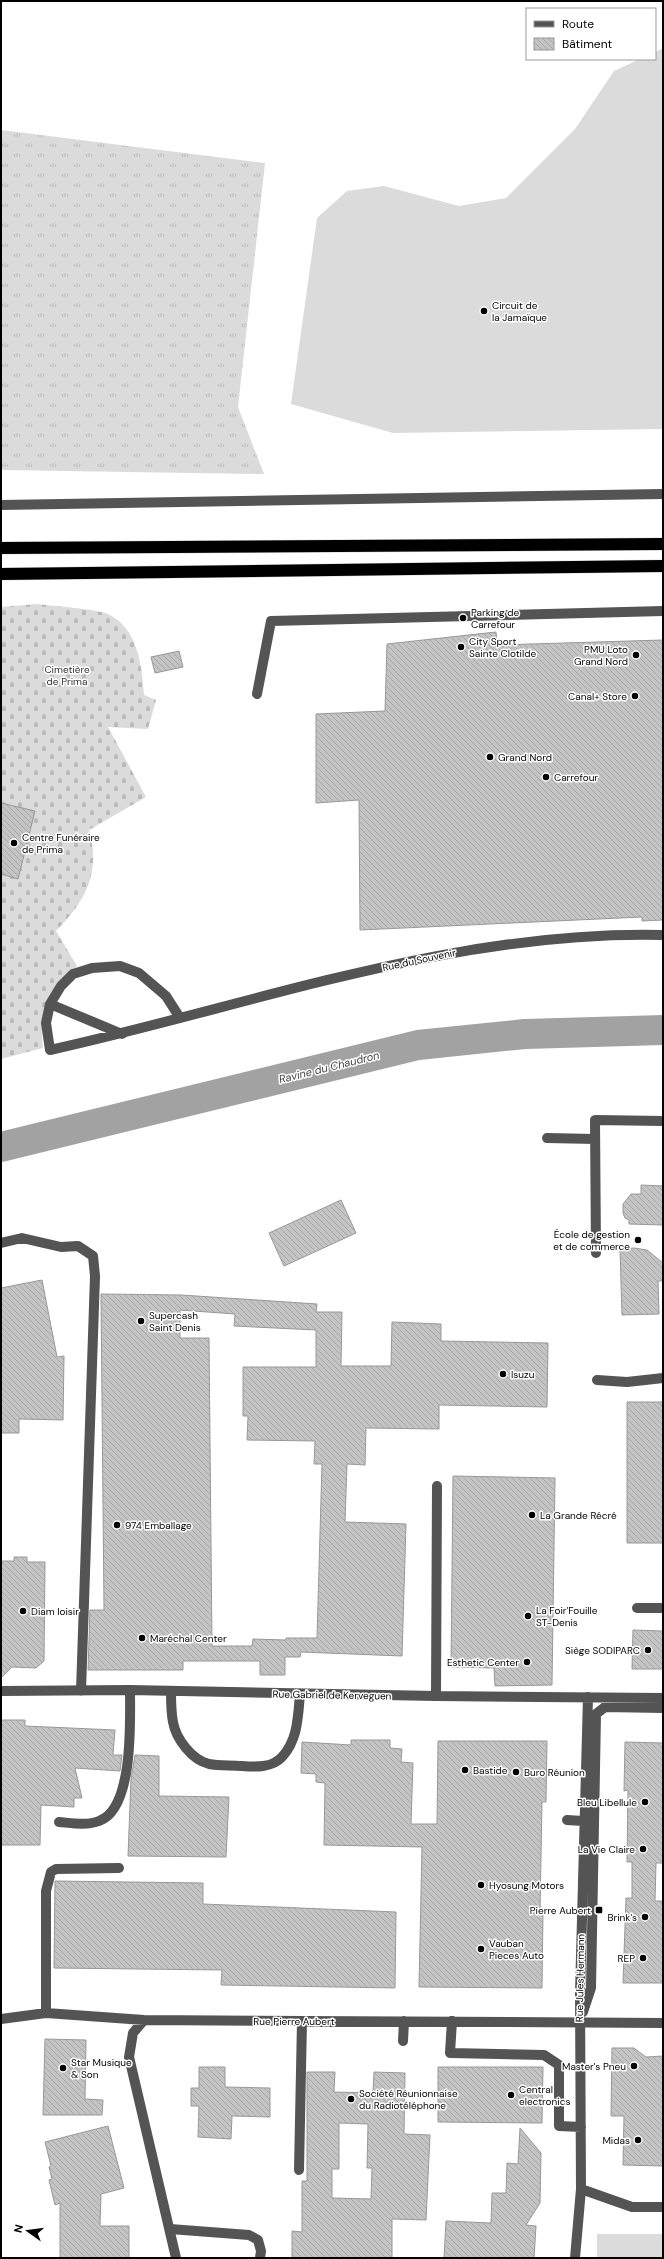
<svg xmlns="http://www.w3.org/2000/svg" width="664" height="2259" font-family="'DM Sans',sans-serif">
	<defs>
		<pattern id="grass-tufts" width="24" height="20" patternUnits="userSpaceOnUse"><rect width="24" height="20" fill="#dbdbdb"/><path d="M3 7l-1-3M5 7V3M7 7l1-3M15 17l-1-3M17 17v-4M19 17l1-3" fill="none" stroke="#bababa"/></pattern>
		<pattern id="cemetery-stones" width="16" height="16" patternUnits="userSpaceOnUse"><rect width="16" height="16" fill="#dbdbdb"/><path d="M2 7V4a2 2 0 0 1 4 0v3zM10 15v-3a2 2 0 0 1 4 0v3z" fill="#bababa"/></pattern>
		<pattern id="building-back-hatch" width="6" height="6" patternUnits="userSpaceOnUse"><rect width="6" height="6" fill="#c4c4c4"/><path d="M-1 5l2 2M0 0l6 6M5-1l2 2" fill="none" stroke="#a7a7a7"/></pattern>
	</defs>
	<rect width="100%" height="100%" fill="#fff"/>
	<path fill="url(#grass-tufts)" d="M1,130L265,163L238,407L264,474L1,470Z"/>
	<path fill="url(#cemetery-stones)" d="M37,604C53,606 96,609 108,614C138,628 142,666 144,695L156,700L148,729L108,727L146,797L89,830C101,872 86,901 56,931L77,966C49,992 38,1009 43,1048L1,1059V607Z"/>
	<path fill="#dbdbdb" d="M663,48V429L393,433L291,404L317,218L347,191L384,186L459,206L506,198L575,129L614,71L640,59H655V52Z
		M597,2234H663V2258H597Z"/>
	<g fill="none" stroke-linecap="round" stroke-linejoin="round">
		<path stroke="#a2a2a2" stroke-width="30" d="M1,1147L418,1045L525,1034L663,1030"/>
	</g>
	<path fill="url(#building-back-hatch)" stroke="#989898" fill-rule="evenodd" d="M496,632L497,645L663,640V920L642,921V917L360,930L359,800L316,803V714L385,711L387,644Z
		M179,651L183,667L155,673L151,657Z
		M1,803L35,811L18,879L1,874Z
		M641,1185L663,1186V1225L629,1224V1220L625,1218L623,1213V1204L631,1194H641Z
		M341,1200L356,1233L284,1266L269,1233Z
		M634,1248L647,1250L663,1263V1281H658L659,1314L622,1315L620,1249Z
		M42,1280L57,1357L64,1356L63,1420L19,1419V1433H1V1288Z
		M101,1294L181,1295L317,1304L316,1312H342L341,1366H391L392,1322L441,1324V1341L548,1343L547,1407L439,1405V1429L366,1428L365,1465L347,1464L345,1522L406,1524L402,1656L301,1652L300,1657H285V1675H260V1661H183V1670H88L90,1610H104ZM180,1310L235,1314L234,1326L316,1330V1367H243V1416H248L247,1440L315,1441L314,1464H322L317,1638H286V1640L253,1639L252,1646H212L209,1338H180Z
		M627,1402H663V1543H627Z
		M453,1476L555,1478L552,1685L495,1686L494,1668L451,1667Z
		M14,1557H27V1562H45L44,1661L36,1668L12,1667L1,1678V1561H14Z
		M633,1630L663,1631V1669H632Z
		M1,1720H25V1726L115,1730L113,1755H122L120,1771L75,1768L82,1798H74V1807L41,1805L40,1845H1Z
		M351,1740H390V1748L402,1749L401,1762L413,1763L411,1824H437L438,1741H547L546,1802H542L540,1911H543L542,1988L419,1987L422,1847L324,1845L325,1783L316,1782V1774L301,1773L302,1742L351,1745Z
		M625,1742L663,1743V1863H656L655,1901H663V1983H623L626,1898H632V1862H627L628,1790L624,1791Z
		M135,1755L159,1756V1796L229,1797L226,1857L128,1856L131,1779Z
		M55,1881L203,1883V1904L396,1912L395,1988L221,1985L222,1970L54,1968Z
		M45,2039L86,2040L85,2099L103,2100L102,2115H43Z
		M612,2048H634L646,2057L663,2056V2166L623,2165L624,2116H611Z
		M199,2067H225V2087L270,2088V2117L232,2116L231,2139L198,2137L199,2106H191V2088H199Z
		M438,2067H543L542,2123L438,2122Z
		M307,2072H335L334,2092L373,2093L374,2072L405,2073L404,2134L430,2135L426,2220L392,2219V2258H292V2231L302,2232V2181H307ZM339,2123L368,2124L367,2168H372L371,2199L332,2198V2169H339Z
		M108,2126L124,2188L101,2194L100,2226H129V2258H60V2203L55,2205L49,2180L52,2179L49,2167L51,2166L45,2142Z
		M520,2128L541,2153L540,2203L526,2225L536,2226L534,2258H444L446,2221L491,2223L492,2193H506L507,2163L518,2164Z"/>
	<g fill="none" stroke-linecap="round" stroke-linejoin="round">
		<g stroke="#dbdbdb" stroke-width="13">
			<path id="highway" d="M1,548L663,544
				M1,574L663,566"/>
		</g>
		<path stroke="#545454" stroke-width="10" d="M1,505L663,494
			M257,694L271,621L663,611
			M50,1004L122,1034
			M180,1018L166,996L139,973L120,966L92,968L73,974L61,986L50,1004L46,1023L50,1050C253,1005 452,930 663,935
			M547,1138L595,1139
			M1,1243L22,1238L61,1247L78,1246L93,1256L95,1276L81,1691
			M596,1253L595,1120L663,1121
			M597,1380L627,1382L663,1378
			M637,1608H663
			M1,1691L130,1690L436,1696L663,1698
			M171,1691C171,1701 171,1712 173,1722C176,1739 192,1760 209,1764C219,1766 231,1765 242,1766C255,1767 272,1768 282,1757C298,1740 298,1716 300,1694
			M436,1696L437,1486
			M567,1820L583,1821
			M59,1822C71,1823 87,1826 99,1821C134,1809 130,1720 130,1690
			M583,2012L591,1988L596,1714L605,1707L663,1708
			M46,2013V1891L51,1872L56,1869L119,1868
			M1,2019L46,2013L144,2020L663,2023
			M144,2020L133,2033L129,2057L176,2258
			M452,2021L450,2053L544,2055L559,2065V2126L581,2127
			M403,2041L404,2021
			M299,2170L302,2021
			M581,2189L632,2207H663
			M170,2229L249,2235L258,2240L261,2251L260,2258
			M575,2258L581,2189L580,1993L588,1697"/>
		<use href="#highway" stroke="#000" stroke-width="12"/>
	</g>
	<g fill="#000" stroke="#fff" stroke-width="1.5">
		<circle cx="484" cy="311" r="4"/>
		<circle cx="463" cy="618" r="4"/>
		<circle cx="461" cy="647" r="4"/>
		<circle cx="636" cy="655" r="4"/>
		<circle cx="635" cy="696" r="4"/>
		<circle cx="490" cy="757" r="4"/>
		<circle cx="546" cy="777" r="4"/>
		<circle cx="14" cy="843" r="4"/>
		<circle cx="638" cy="1240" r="4"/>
		<circle cx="141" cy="1321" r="4"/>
		<circle cx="503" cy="1374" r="4"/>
		<circle cx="532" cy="1515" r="4"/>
		<circle cx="117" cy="1525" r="4"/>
		<circle cx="23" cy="1611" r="4"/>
		<circle cx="528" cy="1616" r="4"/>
		<circle cx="142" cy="1638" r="4"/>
		<circle cx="648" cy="1650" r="4"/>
		<circle cx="527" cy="1662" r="4"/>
		<circle cx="465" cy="1770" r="4"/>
		<circle cx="516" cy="1772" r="4"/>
		<circle cx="645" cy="1802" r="4"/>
		<circle cx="643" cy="1849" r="4"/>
		<circle cx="481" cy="1885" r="4"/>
		<rect x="595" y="1906" width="8" height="8" rx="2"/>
		<circle cx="645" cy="1917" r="4"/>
		<circle cx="481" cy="1949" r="4"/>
		<circle cx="643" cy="1958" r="4"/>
		<circle cx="634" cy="2066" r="4"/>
		<circle cx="63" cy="2068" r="4"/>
		<circle cx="511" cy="2095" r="4"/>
		<circle cx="351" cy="2099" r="4"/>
		<circle cx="638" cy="2140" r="4"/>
	</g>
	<g text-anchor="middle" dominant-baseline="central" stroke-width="3" stroke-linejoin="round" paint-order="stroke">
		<g font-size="10" fill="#000" stroke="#fff" text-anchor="start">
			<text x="492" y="305">Circuit de<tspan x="492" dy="12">la Jamaïque</tspan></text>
			<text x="471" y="612">Parking de<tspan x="471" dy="12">Carrefour</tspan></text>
			<text x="469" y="641">City Sport<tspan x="469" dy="12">Sainte Clotilde</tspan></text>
			<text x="628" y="649" text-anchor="end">PMU Loto<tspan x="628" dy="12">Grand Nord</tspan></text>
			<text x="627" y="696" text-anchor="end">Canal+ Store</text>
			<text x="498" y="757">Grand Nord</text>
			<text x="554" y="777">Carrefour</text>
			<text x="22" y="837">Centre Funéraire<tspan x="22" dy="12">de Prima</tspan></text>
			<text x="630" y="1234" text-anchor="end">École de gestion<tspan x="630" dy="12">et de commerce</tspan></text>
			<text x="149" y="1315">Supercash<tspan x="149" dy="12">Saint Denis</tspan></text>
			<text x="511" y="1374">Isuzu</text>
			<text x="540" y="1515">La Grande Récré</text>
			<text x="125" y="1525">974 Emballage</text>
			<text x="536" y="1610">La Foir'Fouille<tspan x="536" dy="12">ST-Denis</tspan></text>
			<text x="31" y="1611">Diam loisir</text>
			<text x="150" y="1638">Maréchal Center</text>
			<text x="640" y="1650" text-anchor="end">Siège SODIPARC</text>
			<text x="519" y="1662" text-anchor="end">Esthetic Center</text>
			<text x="473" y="1770">Bastide</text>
			<text x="524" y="1772">Buro Réunion</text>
			<text x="637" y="1802" text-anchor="end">Bleu Libellule</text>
			<text x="635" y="1849" text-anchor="end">La Vie Claire</text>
			<text x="489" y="1885">Hyosung Motors</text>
			<text x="591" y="1910" text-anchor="end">Pierre Aubert</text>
			<text x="637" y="1917" text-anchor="end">Brink's</text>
			<text x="489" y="1943">Vauban<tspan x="489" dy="12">Pieces Auto</tspan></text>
			<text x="635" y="1958" text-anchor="end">REP</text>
			<text x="71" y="2062">Star Musique<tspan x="71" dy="12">&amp; Son</tspan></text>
			<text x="626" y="2066" text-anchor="end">Master's Pneu</text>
			<text x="519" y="2089">Central<tspan x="519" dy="12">electronics</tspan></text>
			<text x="359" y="2093">Société Réunionnaise<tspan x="359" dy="12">du Radiotéléphone</tspan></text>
			<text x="630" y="2140" text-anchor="end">Midas</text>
		</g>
		<g font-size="10" fill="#323232" stroke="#fff">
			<text x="67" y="669">Cimetière<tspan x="67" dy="12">de Prima</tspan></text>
		</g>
		<g font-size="10" fill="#000" stroke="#fff">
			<text transform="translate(419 960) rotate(-12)">Rue du Souvenir</text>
			<text transform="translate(332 1695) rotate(1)">Rue Gabriel de Kerveguen</text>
			<text transform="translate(580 1978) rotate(-89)">Rue Jules Hermann</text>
			<text x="294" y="2021">Rue Pierre Aubert</text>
		</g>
		<g font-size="11" font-style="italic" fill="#434343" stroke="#fff">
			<text transform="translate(329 1067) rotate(-14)">Ravine du Chaudron</text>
		</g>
	</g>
	<rect width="664" height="2259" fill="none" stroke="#000000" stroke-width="4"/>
	<rect x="526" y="8" width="130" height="52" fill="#ffffff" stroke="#999999"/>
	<rect x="534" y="21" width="20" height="6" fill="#545454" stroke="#999999"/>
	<text x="562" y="28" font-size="12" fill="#000000">Route</text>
	<rect x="534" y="38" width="20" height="12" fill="url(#building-back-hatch)" stroke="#999999"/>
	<text x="562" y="48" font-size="12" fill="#000000">Bâtiment</text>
	<g transform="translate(28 2231) rotate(284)" stroke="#ffffff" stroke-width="3" paint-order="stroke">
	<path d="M0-3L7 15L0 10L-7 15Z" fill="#000000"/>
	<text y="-6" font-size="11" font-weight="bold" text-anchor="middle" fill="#000000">N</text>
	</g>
</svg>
